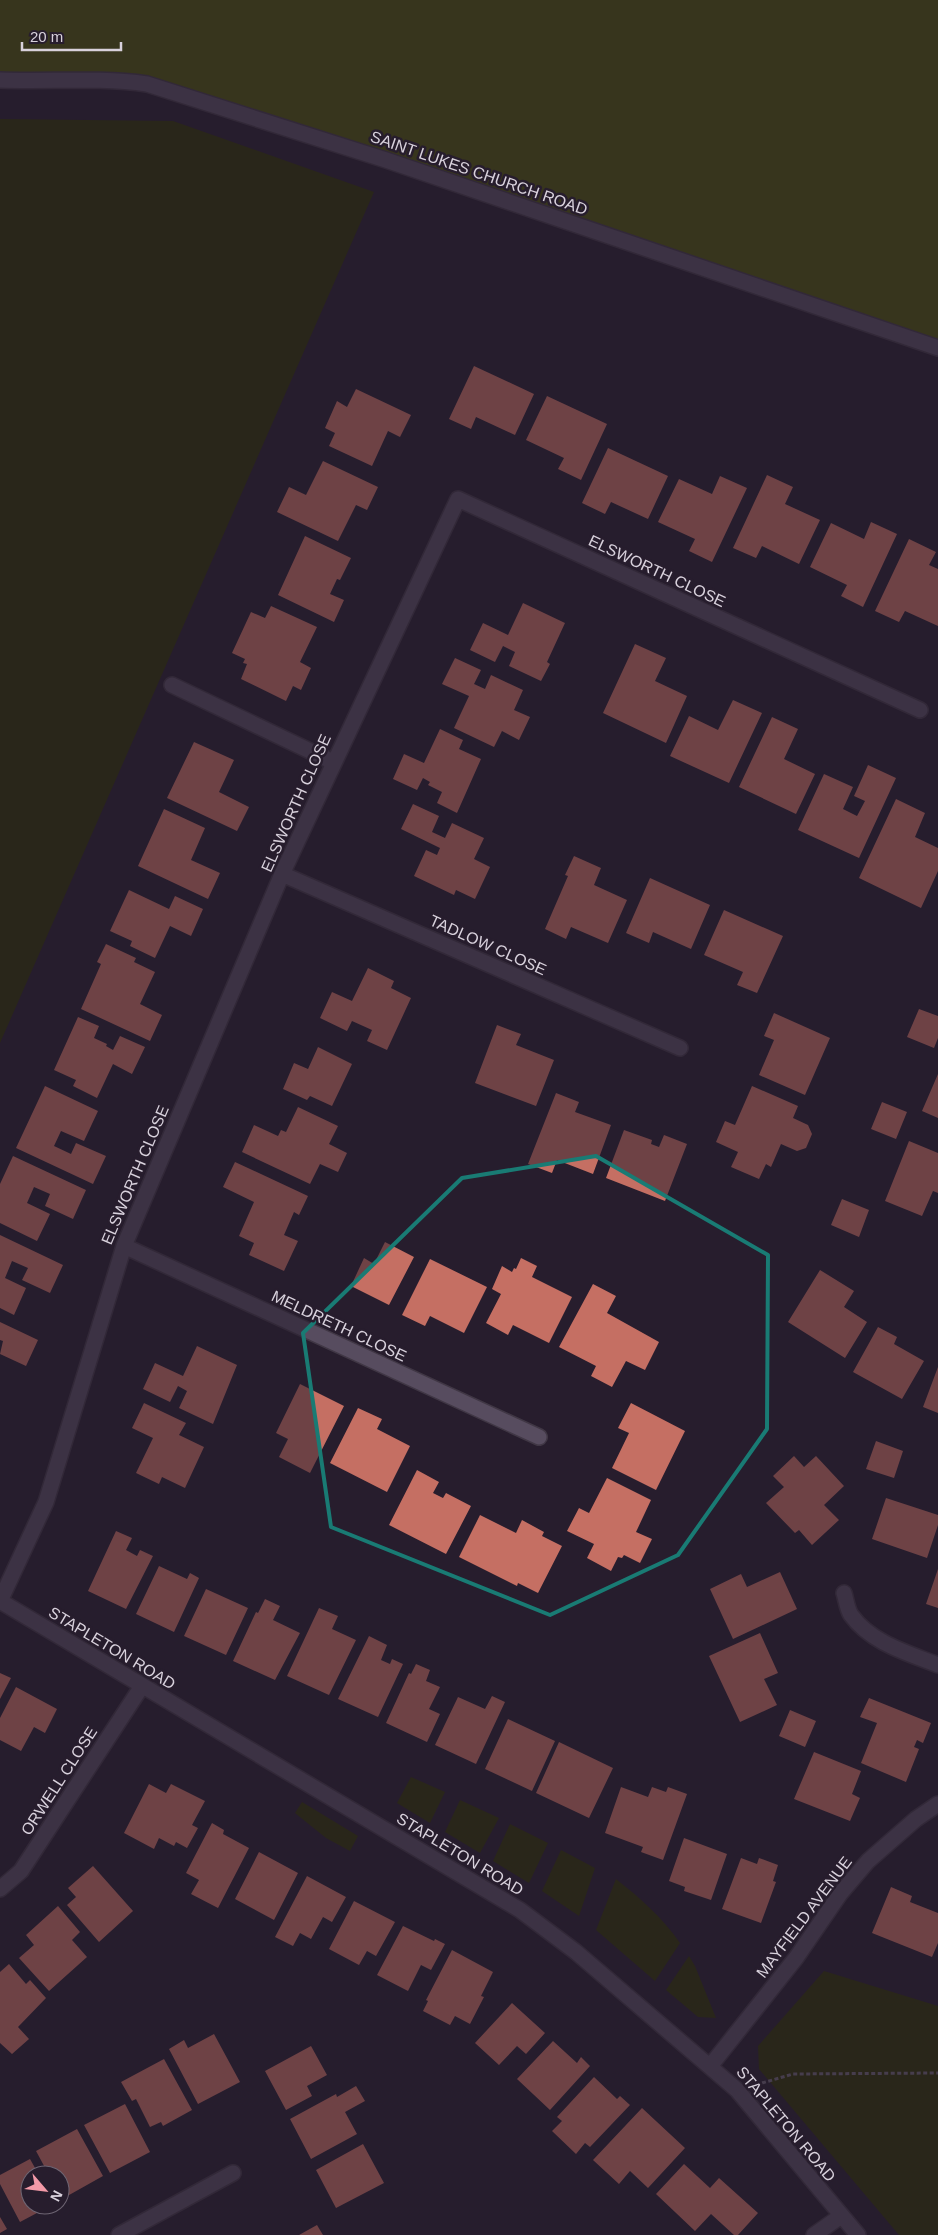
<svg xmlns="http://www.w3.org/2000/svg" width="938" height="2235" font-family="Helvetica,sans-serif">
	<rect width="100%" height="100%" fill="#271d2d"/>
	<path fill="#2e3204" d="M0,119L173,121L374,192L0,1043Z
		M411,1777L445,1792L430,1823L397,1803Z
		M460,1800L499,1818L480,1853L445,1832Z
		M302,1802L358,1836L350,1851L326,1838L295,1813Z
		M510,1824L548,1843L529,1883L493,1861Z
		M561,1850L595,1868L579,1916L542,1891Z
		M616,1879C640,1898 662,1917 680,1943L655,1981L596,1930Z
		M689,1956L695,1966L716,2018L698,2017L666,1990Z
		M824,1971L938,2006V2235H899L759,2069L758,2046Z"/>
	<path fill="#4c5209" d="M0,0H938V348L148,84L0,80Z"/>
	<path fill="#c56f63" d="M474,366L534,394L515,435L476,417L471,429L449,419Z
		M356,389L411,415L400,437L388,431L372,466L329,446L335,433L325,428L337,401L347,407Z
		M547,396L607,424L581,480L558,469L564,458L526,440Z
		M608,448L668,476L648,519L611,502L605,514L582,503Z
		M323,461L378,487L367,510L356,505L338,541L277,512L289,487L306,495Z
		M767,475L793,487L785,504L820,520L799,564L762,546L756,558L733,548Z
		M720,476L747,488L712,562L689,551L695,539L658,522L679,479L712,494Z
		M871,522L897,534L863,607L841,596L847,585L810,567L831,523L864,539Z
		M305,536L351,558L340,580L337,579L330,594L344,600L334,622L278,595Z
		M909,539L936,552L929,565L938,569V626L905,611L899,622L875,611Z
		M523,603L565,623L547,662L550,664L541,681L509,666L515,652L503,646L495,662L470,650L483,623L508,635Z
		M271,606L317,627L300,662L311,668L301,690L293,686L286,701L241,679L247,664L243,663L245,659L232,653L251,612L265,618Z
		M635,644L666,658L655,681L687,696L666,743L603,713Z
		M455,658L481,670L474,684L485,689L491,675L523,690L514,710L530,717L519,740L502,731L494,747L454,728L469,696L442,684Z
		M733,700L762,713L729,783L670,756L689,716L718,730Z
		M772,717L798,729L784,759L815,774L796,814L739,787Z
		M440,729L463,740L459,749L481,759L457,813L437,803L442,792L428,785L430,782L423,778L417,790L393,779L404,754L424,763Z
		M194,742L234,760L219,792L249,807L237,831L167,798Z
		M868,765L896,778L859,858L798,830L824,774L853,787L843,809L857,816L865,801L854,796Z
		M896,799L925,813L915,837L938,848V871L921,908L859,878Z
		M413,804L439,816L432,832L445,838L452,823L484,838L474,859L490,867L475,899L456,890L454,895L414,876L426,850L437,855L440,848L401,829Z
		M164,809L205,828L191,860L220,873L208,899L138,866Z
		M574,856L601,868L594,885L627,900L608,943L571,927L566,939L545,929L568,876L565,875Z
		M650,878L710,905L691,949L653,932L649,943L626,933Z
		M129,890L169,909L175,896L203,909L191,936L170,926L155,958L130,946L132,941L110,931Z
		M724,910L783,936L757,993L737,985L743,972L704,955Z
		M106,944L136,958L134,962L155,972L140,1004L162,1015L150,1041L81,1009L101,964L97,962Z
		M368,968L394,981L391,988L411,998L387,1050L367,1041L372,1030L352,1021L347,1031L320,1018L332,992L352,1001Z
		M919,1009L938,1016V1038L934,1048L907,1037Z
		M774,1013L830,1038L805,1095L759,1075L774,1040L764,1036Z
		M78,1017L99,1026L94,1038L107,1044L106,1046L113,1050L120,1036L145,1047L132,1074L113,1064L97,1098L73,1086L76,1080L54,1070Z
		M497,1025L521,1034L516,1045L554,1060L536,1106L475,1083Z
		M318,1047L352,1064L332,1106L310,1096L307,1100L283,1089L294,1063L308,1069Z
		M938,1074V1118L922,1111Z
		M45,1086L98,1111L84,1141L61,1131L54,1146L71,1154L76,1143L106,1156L93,1184L16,1148Z
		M752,1086L798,1106L793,1118L808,1125L812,1134L806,1148L797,1151L781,1144L771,1167L766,1164L759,1179L731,1167L738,1152L716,1142L725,1121L735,1125Z
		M556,1093L579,1102L575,1112L611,1125L593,1174L557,1160L552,1173L528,1164Z
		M882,1102L907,1112L896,1139L871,1129Z
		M298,1107L338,1126L329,1144L347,1153L338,1172L320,1164L310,1184L242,1152L254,1125L278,1136L281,1130L286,1132Z
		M624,1130L652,1140L651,1144L659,1147L664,1135L687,1144L665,1201L606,1178Z
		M909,1141L938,1153V1193L933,1191L922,1216L885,1201Z
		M13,1156L86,1190L73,1219L45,1206L50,1194L34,1187L27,1203L50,1214L37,1241L0,1223V1184Z
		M235,1162L308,1196L299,1215L294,1212L284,1235L298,1241L284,1271L249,1255L254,1243L239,1236L254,1202L223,1187Z
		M842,1199L869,1210L859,1237L831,1225Z
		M0,1235L63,1265L50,1293L22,1280L28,1268L12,1261L5,1278L26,1288L14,1315L0,1308Z
		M385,1242L414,1257L389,1305L351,1286L364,1258L374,1264Z
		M521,1258L537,1266L532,1277L572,1297L549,1343L513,1325L508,1335L486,1323L501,1294L492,1289L502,1266L512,1272L514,1268L516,1269Z
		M430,1259L487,1287L464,1333L430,1316L425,1326L402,1315Z
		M820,1270L854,1291L844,1307L867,1322L845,1358L788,1322Z
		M593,1284L616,1296L607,1313L659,1342L645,1370L626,1361L612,1387L591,1376L596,1366L559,1347Z
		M0,1322L38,1340L26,1366L0,1354L3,1341L0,1340Z
		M878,1327L897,1337L894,1344L924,1361L902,1399L853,1372Z
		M197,1346L237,1365L213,1424L179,1408L187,1391L178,1386L170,1402L143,1389L155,1363L183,1376Z
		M938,1367V1413L923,1407Z
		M300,1384L344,1406L310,1473L279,1457L288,1439L276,1433Z
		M144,1403L186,1423L179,1435L204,1447L185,1488L162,1477L159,1484L136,1473L153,1438L132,1428Z
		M631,1403L685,1431L656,1490L612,1468L629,1433L618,1428Z
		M358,1408L382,1419L377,1429L410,1446L387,1492L330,1463Z
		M876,1441L903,1451L894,1478L866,1469Z
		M794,1456L804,1467L816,1456L844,1486L824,1505L839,1520L812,1545L799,1530L795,1533L766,1503L784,1487L773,1476Z
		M417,1470L439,1482L433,1493L443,1498L446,1493L471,1506L446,1554L389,1525Z
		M607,1478L651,1500L636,1532L652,1539L640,1563L624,1555L622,1558L618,1557L611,1571L587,1558L594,1544L567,1531L579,1508L589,1513Z
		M886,1498L938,1515V1525L927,1558L872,1539Z
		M480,1515L516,1533L522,1520L544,1532L542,1536L562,1546L538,1593L518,1583L517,1586L459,1557Z
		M116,1531L132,1538L126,1550L137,1556L140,1550L153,1556L126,1609L88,1591Z
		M159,1566L187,1579L190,1573L199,1578L174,1632L136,1614Z
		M938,1569V1608L926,1604Z
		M780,1572L797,1609L733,1639L710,1589L741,1574L747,1587Z
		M206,1589L248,1608L226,1655L184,1636Z
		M265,1599L280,1606L273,1620L300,1633L275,1680L233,1661L256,1612L258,1613Z
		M319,1608L338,1616L332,1629L356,1640L329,1695L287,1676Z
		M760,1633L778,1673L764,1679L777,1705L740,1722L709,1656Z
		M369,1636L387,1645L381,1660L390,1664L392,1659L403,1664L378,1717L338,1699Z
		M416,1664L430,1670L426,1681L440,1687L429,1709L440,1714L427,1742L386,1723L409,1673L411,1674Z
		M0,1673L11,1678L0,1699Z
		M16,1687L57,1709L45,1733L34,1727L21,1751L0,1740V1718Z
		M492,1696L505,1702L476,1764L435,1745L458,1697L485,1709Z
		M869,1698L931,1723L923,1743L917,1740L914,1747L919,1749L906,1782L861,1763L877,1723L860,1717Z
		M790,1710L816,1721L805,1747L779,1736Z
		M508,1719L555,1741L532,1791L485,1769Z
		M559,1742L613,1768L589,1818L536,1793Z
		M814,1752L861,1771L852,1794L860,1798L850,1821L794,1799Z
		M149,1784L166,1793L171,1784L205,1801L192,1825L198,1828L187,1848L176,1842L174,1846L159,1838L154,1849L124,1833Z
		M621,1787L648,1797L652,1787L666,1792L668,1787L687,1794L663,1860L641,1852L643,1847L605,1833Z
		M212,1823L224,1830L223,1834L249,1848L218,1908L191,1894L199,1880L186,1873Z
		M684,1838L727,1854L711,1900L684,1891L685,1887L669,1881Z
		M259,1852L298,1873L274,1920L235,1899Z
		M741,1858L757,1864L759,1858L778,1865L773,1881L776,1882L761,1923L722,1909Z
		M93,1866L133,1911L99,1942L67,1905L76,1897L68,1888Z
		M307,1876L346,1897L332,1922L323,1917L311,1939L300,1933L293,1946L275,1937Z
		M891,1887L912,1896L910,1902L938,1913V1943L932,1957L872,1933Z
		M354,1901L395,1922L376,1956L367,1951L359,1965L329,1949Z
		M58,1906L80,1932L72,1940L87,1957L49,1991L19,1958L34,1945L26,1935Z
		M403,1926L434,1941L435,1939L445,1944L431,1970L421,1965L408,1991L377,1975Z
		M452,1950L493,1972L481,1996L484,1997L470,2024L455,2016L450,2025L423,2011L428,2001L426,2000Z
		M9,1964L26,1984L30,1980L46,1998L18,2027L29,2039L12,2054L0,2043V1972Z
		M512,2003L545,2033L526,2054L517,2046L499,2065L475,2043Z
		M214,2034L240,2082L198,2104L169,2049L184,2040L188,2048Z
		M553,2041L577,2063L581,2057L590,2066L550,2110L517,2079Z
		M311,2046L327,2075L307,2086L312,2096L286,2110L265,2071Z
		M164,2059L192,2110L163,2126L161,2122L150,2127L136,2099L132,2101L121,2082Z
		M594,2077L617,2099L620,2096L630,2105L590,2147L585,2143L576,2154L552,2131L562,2121L557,2117Z
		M356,2086L365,2101L345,2112L357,2134L311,2159L290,2119L336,2094L337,2097Z
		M125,2104L150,2152L110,2173L84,2125Z
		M642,2108L685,2148L648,2188L630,2171L619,2184L593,2160Z
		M77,2129L103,2176L62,2199L60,2175H49L36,2151Z
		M363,2144L384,2183L336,2208L316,2170Z
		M30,2159L39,2175H30V2205H52L20,2222L0,2184V2175Z
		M684,2164L710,2188L719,2178L758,2213L738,2235H734L711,2214L695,2231L656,2194Z
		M0,2217L7,2229L0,2233Z
		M317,2225L323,2235H299Z"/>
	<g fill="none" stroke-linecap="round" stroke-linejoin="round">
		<g stroke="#403745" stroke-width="18">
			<path id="minor" d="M0,80C49,82 98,77 147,84L386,160L938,348
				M172,685L333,762
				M282,874L680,1048
				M124,1246L539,1437
				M844,1593C846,1599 847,1609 851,1615C871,1643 908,1653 938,1665
				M0,1601L46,1502L124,1246L282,874L458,499L920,710
				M0,1601L520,1910L576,1952L737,2090L858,2235
				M0,1889L21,1871L142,1686
				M711,2065L796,1958L840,1894L868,1861L916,1819L938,1804
				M119,2235L233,2173
				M814,2235L841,2216"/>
		</g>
		<path stroke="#6e6573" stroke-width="3" stroke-dasharray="4 2.5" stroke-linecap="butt" d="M762,2083L793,2074L938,2073"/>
		<use href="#minor" stroke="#574c5f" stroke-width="15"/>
	</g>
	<path d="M0 0H938V2235H0ZM596,1156L768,1255L767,1429L678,1555L550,1615L331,1527L303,1333L462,1178Z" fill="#271d2d" fill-opacity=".55" fill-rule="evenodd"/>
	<path fill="none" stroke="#197b74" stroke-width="4" stroke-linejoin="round" d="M596,1156L768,1255L767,1429L678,1555L550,1615L331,1527L303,1333L462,1178Z"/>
	<g text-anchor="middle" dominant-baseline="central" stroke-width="5" stroke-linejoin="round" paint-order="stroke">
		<g font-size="16" fill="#d8d1dc" stroke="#271d2d">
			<text transform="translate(479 173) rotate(19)">SAINT LUKES CHURCH ROAD</text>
			<text transform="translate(657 571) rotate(25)">ELSWORTH CLOSE</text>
			<text transform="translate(296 803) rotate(-66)">ELSWORTH CLOSE</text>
			<text transform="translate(488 945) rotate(24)">TADLOW CLOSE</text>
			<text transform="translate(135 1175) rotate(-67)">ELSWORTH CLOSE</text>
			<text transform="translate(339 1326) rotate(25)">MELDRETH CLOSE</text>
			<text transform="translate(112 1648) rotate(31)">STAPLETON ROAD</text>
			<text transform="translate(59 1781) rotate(-57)">ORWELL CLOSE</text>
			<text transform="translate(460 1854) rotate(31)">STAPLETON ROAD</text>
			<text transform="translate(804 1917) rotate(-53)">MAYFIELD AVENUE</text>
			<text transform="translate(786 2124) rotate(50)">STAPLETON ROAD</text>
		</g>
	</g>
	<g transform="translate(45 2190) rotate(118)"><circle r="24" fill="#271d2d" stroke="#6e6573"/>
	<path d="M0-4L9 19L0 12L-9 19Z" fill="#f39aa8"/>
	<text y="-8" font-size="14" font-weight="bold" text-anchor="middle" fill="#d8d1dc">N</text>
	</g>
	<path d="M22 42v8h99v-8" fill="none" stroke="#d8d1dc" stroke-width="2.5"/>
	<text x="30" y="42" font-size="15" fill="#d8d1dc" stroke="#271d2d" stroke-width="4" paint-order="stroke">20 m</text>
</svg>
